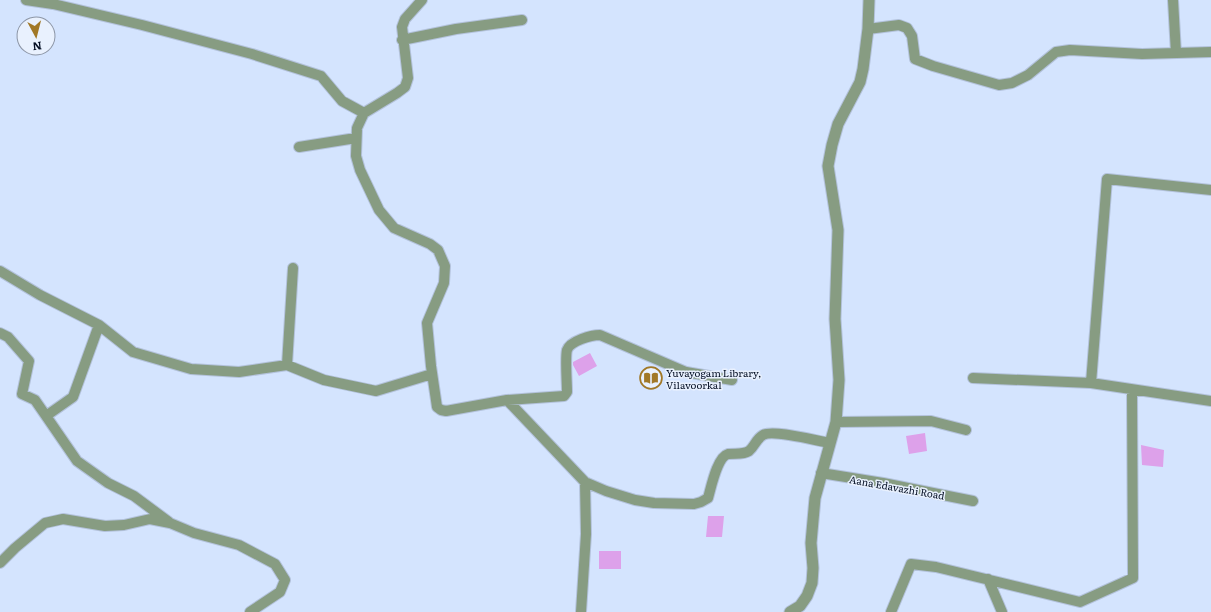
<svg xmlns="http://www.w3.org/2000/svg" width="1211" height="612" font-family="Literata,serif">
	<rect width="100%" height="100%" fill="#d4e4fe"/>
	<path fill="#dda1ea" d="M590,353L597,366L579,376L573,365V362Z
		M925,433L927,451L909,454L906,436Z
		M1141,445L1164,450L1163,467L1142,465Z
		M708,516H724L722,537H706Z
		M599,551H621V569H599Z"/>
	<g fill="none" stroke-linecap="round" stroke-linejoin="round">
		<g stroke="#b3c2db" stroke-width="12">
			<path id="minor" d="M26,0L53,4L142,25L252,54L321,76L342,101L364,113
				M422,0L405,19L402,27L408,78L405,87L397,93L364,113L357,128L356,156L360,170L379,210L394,228L430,244L438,250L445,266L444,283L427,323L431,366L437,407L441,410L446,411L507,400
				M1173,0L1176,53
				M868,29L899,25L907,28L912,36L915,59L933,66L999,85L1012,83L1028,75L1056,52L1070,50L1142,54L1211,52
				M402,40L456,29L522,20
				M299,147L356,138
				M0,271L40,295L99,325L133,352L191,369L239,372L287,365L324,380L376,391L432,374
				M0,333L8,337L29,361L22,394L35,400L77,461L108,483L134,496L169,522
				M287,365L293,268
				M973,378L1091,383L1211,401
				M732,380L686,372L600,335C591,335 570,341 567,350C565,357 567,383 567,392L564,396L507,400L585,482L606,491L635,500L654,503L694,504L701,502L708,498C711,488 717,457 728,454C735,453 743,455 749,451C755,446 756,439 763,435C773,429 817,441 830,443
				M1091,383L1107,179L1211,190
				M46,416L73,397L99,325
				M836,422L931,421L966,430
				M821,473L883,483L973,501
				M0,563L15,548L45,523L63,519L105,526L124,525L150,519L170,523L194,533L239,545L275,564L285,580L280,592L250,612
				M988,579L1002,612
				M581,612L586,534L585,482
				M891,612L911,564L936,567L1080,602L1133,578L1132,390"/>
		</g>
		<g stroke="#b3c2db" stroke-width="13">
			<path id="tertiary" d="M790,612L800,606L807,596L812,583L813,568L811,543L815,498L836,422L839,380L835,319L838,230L828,166L832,145L838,124L860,82L863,69L868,29L869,0"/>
		</g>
		<use href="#minor" stroke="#879c82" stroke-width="10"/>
		<use href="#tertiary" stroke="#879c82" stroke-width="11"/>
	</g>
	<defs>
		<g id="library-ring" transform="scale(1.15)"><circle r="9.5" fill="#e9f1fe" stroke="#a17827" stroke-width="1.5"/><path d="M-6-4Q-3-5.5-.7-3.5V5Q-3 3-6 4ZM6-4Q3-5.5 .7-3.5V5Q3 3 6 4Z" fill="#a17827"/></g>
	</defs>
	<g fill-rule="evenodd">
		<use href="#library-ring" x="651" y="378"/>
	</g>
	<g text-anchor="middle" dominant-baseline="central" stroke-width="3" stroke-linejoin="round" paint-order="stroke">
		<g font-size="10" fill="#030e23" stroke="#e9f1fe" text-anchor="start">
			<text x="666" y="372">Yuvayogam Library,<tspan x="666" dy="12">Vilavoorkal</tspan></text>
		</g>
		<g font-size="10" fill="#030e23" stroke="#e9f1fe">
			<text transform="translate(897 487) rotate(10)">Aana Edavazhi Road</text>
		</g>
	</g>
	<g transform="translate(36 36) rotate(173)"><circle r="19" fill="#e9f1fe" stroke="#8d96a6"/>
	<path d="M0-3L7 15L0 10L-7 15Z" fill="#a17827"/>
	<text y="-6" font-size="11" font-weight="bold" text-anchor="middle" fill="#030e23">N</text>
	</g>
</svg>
